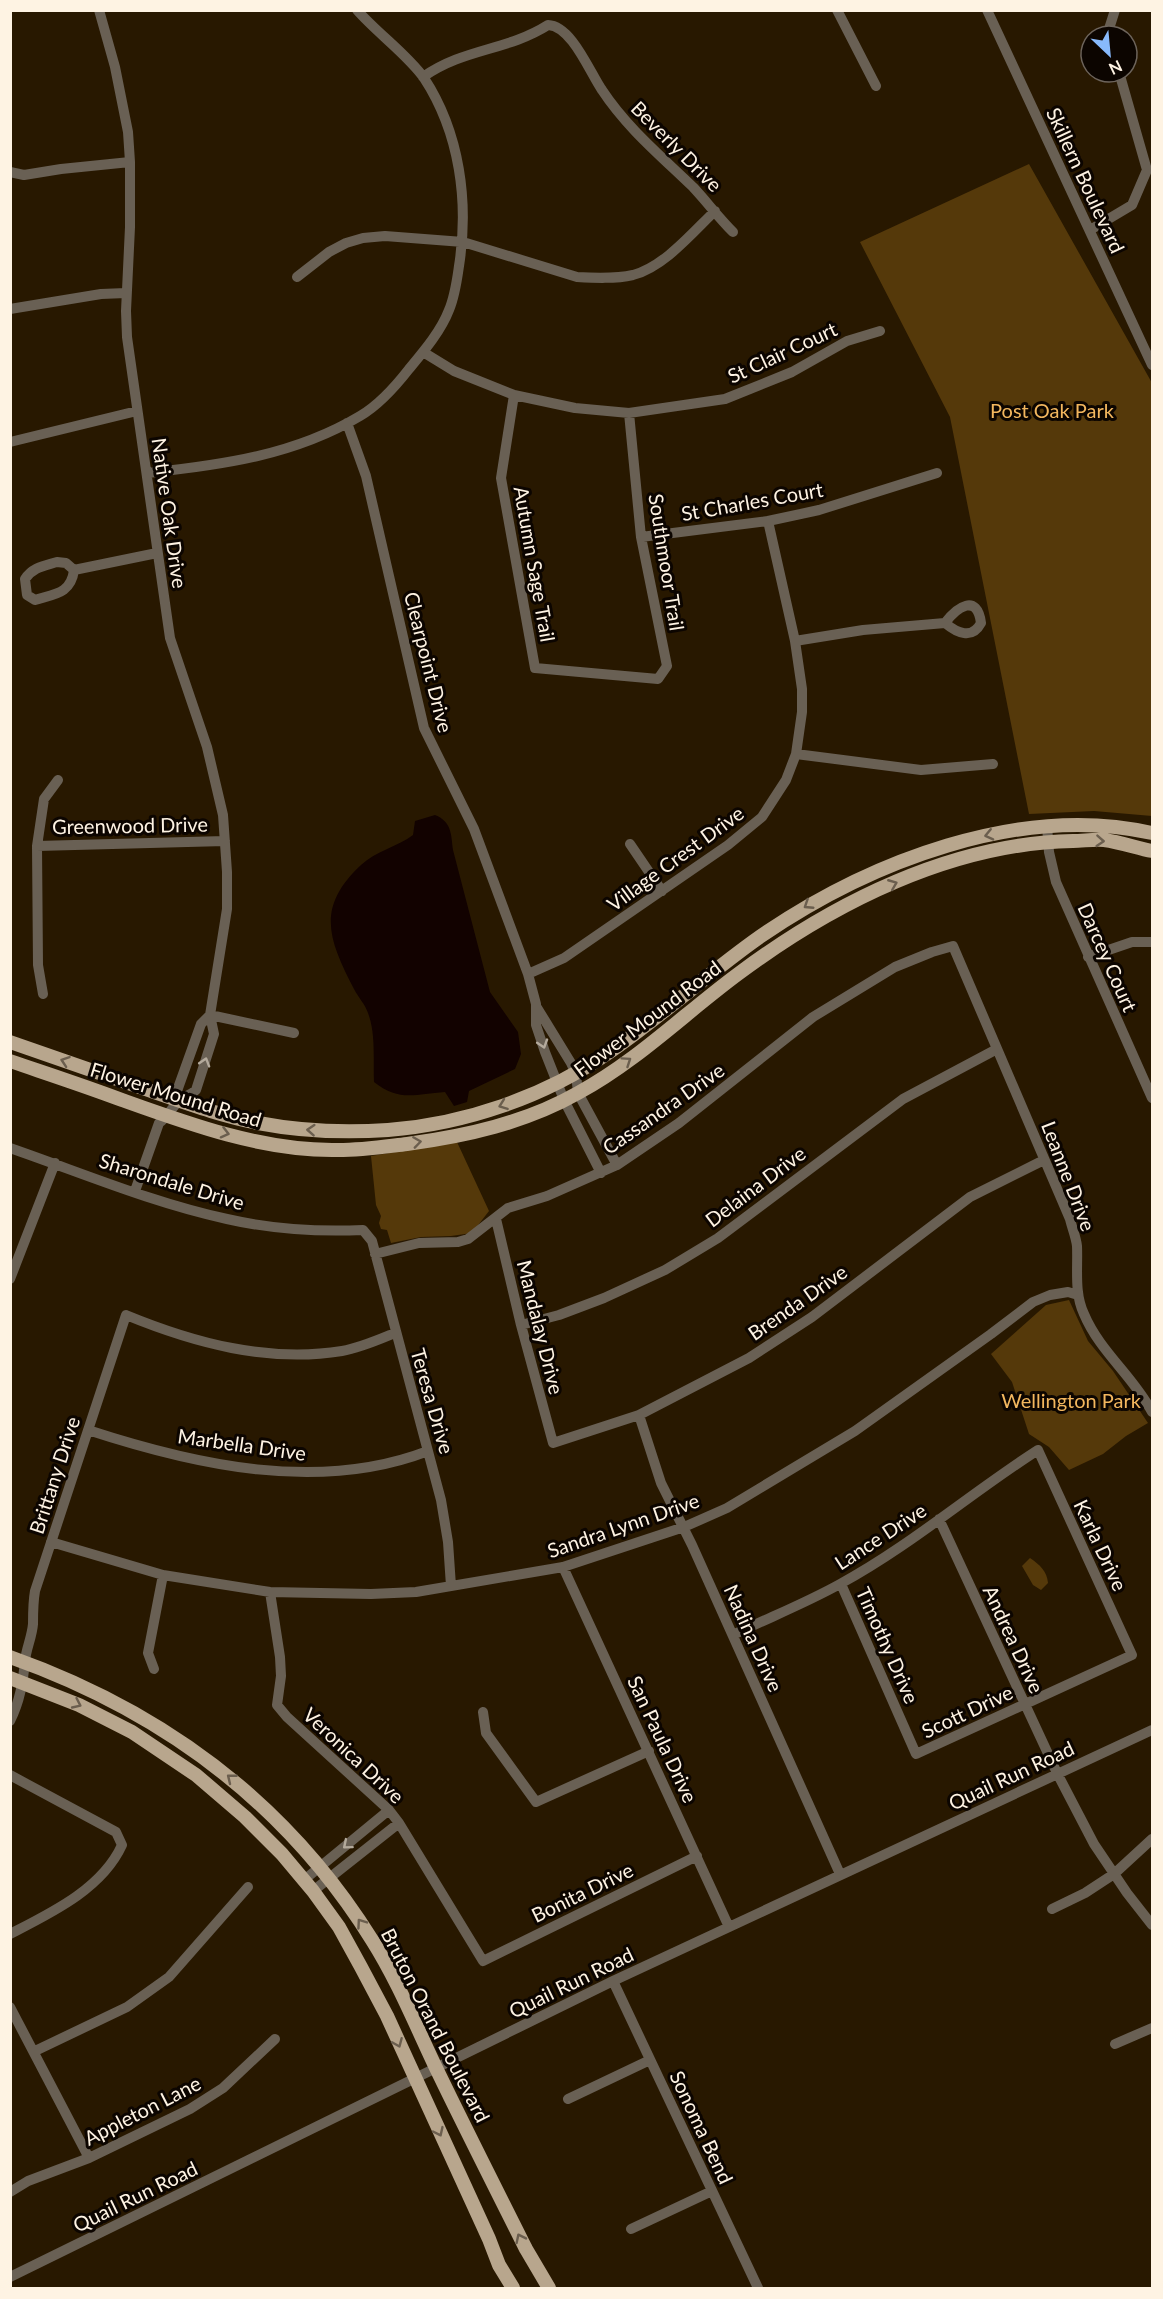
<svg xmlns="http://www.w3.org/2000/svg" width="1163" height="2299" font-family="Lato,sans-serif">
	<rect width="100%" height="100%" fill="#281800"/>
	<path fill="#55390a" d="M1029,164L1152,383V816L1094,811L1029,814L950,417L860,242Z
		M457,1142L489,1211L472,1233L451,1236L421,1237L391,1243L387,1230L381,1229L379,1223L381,1216L376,1205L371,1156Z
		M1069,1300L1088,1341L1113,1371L1148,1423L1126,1436L1103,1454L1069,1470L1049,1447L1029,1434L1012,1382L991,1354L1046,1305Z
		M1030,1558C1040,1565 1047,1571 1048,1583L1041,1590L1033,1585L1022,1566Z"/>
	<path fill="#120200" d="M435,815C452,822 451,834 453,850L490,992L518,1032L521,1054L515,1069L469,1091L467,1102L454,1106L445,1092C415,1094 399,1102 374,1082C373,1060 376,1034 368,1013C365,1004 358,997 354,989C329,940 315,908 361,865C376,851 397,847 413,835L415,821Z"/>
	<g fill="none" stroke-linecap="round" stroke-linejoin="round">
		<path stroke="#696054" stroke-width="10" d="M99,10L115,67L128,132L130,162V227L126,311L127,337L170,638L207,747L223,815L227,872V909L210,1015L214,1034L196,1090C191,1095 184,1096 179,1101C171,1108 169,1116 159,1123L135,1191
			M837,10L876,86
			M987,10L1152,365
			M1109,36L1108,32L1115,10
			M423,77C464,48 507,51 548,25C572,26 590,73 602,90C627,128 661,156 693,187C707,202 719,218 733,232
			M10,172L24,175L61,169L130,162
			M1090,230L1132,205L1147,170L1119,72
			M297,277L329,252L346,243L363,238L385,236L463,242L577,277C595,278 615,279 633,275C664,267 693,232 715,211
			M10,309L101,294L126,293
			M423,352L454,371L514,395L575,408L629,413L725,399L792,372L847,341L880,331
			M514,395L501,478L535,668L658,679L667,666L641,537L629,413
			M347,423L366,476L424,728L474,829L528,974L536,1004V1025L545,1052L564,1100L601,1173
			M10,442L137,411
			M148,473C222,465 295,455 360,416C379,405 395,387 409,369C424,351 441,331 449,310C455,296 457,280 459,266C469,202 460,133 424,78C408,55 377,33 357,10
			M641,537L768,521L819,510L937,473
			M57,562L66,563L74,570C71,594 54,594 35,600L27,595L25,579C33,567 44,566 57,562Z
			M74,570L157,553
			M795,641L863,630L945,623C957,633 972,640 981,623C977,593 957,607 945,623
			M796,754L921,770L993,764
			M1047,826L1049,852L1056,882L1152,1098
			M630,844L662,891
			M37,846L225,841
			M1088,957L1132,942H1152
			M528,974L564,958L728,845L762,817L786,780L796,754L802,712V689L795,641L768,521
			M43,994L38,965L37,846L44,799L58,780
			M536,1006L571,1063L576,1074L578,1093L617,1165
			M210,1015L294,1033
			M179,1101L177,1091L201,1024L210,1015
			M10,1148C82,1173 153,1203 227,1219C271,1229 318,1232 363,1230L372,1241L441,1500L448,1542L451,1586
			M496,1219L521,1325L553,1443L639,1415L749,1358L812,1317L970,1197L1044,1160
			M375,1254L419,1243L458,1242L468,1239L508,1208L547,1196L617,1165L679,1123L813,1017L895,967L932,952L953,946L1070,1219C1072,1228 1076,1237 1077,1246C1078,1269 1074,1293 1084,1314C1100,1352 1133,1376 1152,1412
			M10,1279L55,1163
			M521,1325L559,1315L604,1298L665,1270L718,1238L903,1099L997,1049
			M639,1415L661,1483L692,1545L840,1874
			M88,1430C195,1465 319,1493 428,1451
			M939,1519L1057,1773L1094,1844L1127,1893L1152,1925
			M51,1542L163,1575L270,1592L371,1594L416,1592L563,1567L684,1527L727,1508L855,1431L991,1334L1033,1302L1050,1295L1068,1292L1078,1295
			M563,1567L729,1927
			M270,1592L280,1657L281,1676L277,1705L287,1717L389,1810L399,1823L483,1961L697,1856
			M733,1635C768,1618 806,1603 840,1584C910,1546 971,1493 1038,1450L1132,1655L916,1754L841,1584
			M154,1669L148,1653L163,1575
			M483,1712L486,1733L536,1802L649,1751
			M10,1721C20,1701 23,1682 25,1661C26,1649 32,1637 33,1624C33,1612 33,1602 35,1591L126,1315C194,1343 268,1363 342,1351C360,1348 378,1340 395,1333
			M10,1775L116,1832L122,1845C102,1889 51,1913 10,1934
			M304,1880L389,1810
			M313,1891L399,1823
			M1052,1909L1085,1893L1114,1874L1152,1839
			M613,1981L758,2288
			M10,2007L89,2158
			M1115,2044L1152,2028
			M35,2051L127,2007L169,1977L248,1887
			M568,2099L650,2060
			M10,2192L28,2181L89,2158L190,2109L223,2088L275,2039
			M631,2229L712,2191
			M10,2277L613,1981L1152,1730"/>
		<path stroke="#b8a68d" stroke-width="14" d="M10,1042C57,1058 104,1075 151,1091C186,1103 221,1116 258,1123C300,1131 345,1133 388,1130C465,1124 544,1097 608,1053C661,1017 708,973 761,936C869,862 1020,803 1152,833
			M10,1061C48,1074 85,1086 122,1100C189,1124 260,1150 332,1150C357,1151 382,1147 407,1144C466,1136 525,1123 578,1093C637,1061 684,1014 738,974C833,903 952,843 1073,841C1083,841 1094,839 1104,840C1120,842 1137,848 1152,851
			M10,1657C162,1711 286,1802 372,1940C398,1981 416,2026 437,2070C466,2130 496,2189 526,2249L549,2288
			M10,1678L79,1705L132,1732L196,1775L245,1817L282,1854L313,1891L339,1927L361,1967L387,2016L489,2239L499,2265L513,2288"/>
	</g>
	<defs><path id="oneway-chevron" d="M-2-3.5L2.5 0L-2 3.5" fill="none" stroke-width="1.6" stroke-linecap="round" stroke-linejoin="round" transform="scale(1.5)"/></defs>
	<g stroke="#6b5e4e">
		<use href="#oneway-chevron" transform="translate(989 835) rotate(167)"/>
		<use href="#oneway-chevron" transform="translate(1100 841) rotate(4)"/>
		<use href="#oneway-chevron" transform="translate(893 884) rotate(-22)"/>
		<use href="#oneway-chevron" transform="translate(808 905) rotate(147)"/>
		<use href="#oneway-chevron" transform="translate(65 1061) rotate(-161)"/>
		<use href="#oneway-chevron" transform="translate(627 1061) rotate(-34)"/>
		<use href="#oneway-chevron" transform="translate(503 1105) rotate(160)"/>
		<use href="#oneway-chevron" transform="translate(311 1130) rotate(-176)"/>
		<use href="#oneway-chevron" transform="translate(225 1133) rotate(14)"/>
		<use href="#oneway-chevron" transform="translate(417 1142) rotate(-8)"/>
		<use href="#oneway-chevron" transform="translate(77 1704) rotate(25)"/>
		<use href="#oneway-chevron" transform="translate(231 1778) rotate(-141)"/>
		<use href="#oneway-chevron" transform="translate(361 1923) rotate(-125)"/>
		<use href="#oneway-chevron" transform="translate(398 2043) rotate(67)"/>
		<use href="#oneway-chevron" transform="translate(439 2132) rotate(65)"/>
		<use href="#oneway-chevron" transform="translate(520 2238) rotate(-116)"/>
	</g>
	<g stroke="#b4aa9c">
		<use href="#oneway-chevron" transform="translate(543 1044) rotate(72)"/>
		<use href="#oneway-chevron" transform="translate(205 1062) rotate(-73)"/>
		<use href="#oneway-chevron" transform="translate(347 1845) rotate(140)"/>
	</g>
	<g text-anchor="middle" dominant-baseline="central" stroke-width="6" stroke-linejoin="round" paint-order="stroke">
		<g font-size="20" fill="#fef3e3" stroke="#0c0500">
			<text transform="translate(677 146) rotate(45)">Beverly Drive</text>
			<text transform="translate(1086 180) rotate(65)">Skillern Boulevard</text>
			<text transform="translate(782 352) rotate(-25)">St Clair Court</text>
			<text transform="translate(752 501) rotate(-10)">St Charles Court</text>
			<text transform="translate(170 513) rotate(82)">Native Oak Drive</text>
			<text transform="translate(667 562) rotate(81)">Southmoor Trail</text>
			<text transform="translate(535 564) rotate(80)">Autumn Sage Trail</text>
			<text transform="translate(429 662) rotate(76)">Clearpoint Drive</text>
			<text transform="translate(130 825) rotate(-1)">Greenwood Drive</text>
			<text transform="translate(675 858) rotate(-36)">Village Crest Drive</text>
			<text transform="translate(1108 957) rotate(66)">Darcey Court</text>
			<text transform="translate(647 1018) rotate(-37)">Flower Mound Road</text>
			<text transform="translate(176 1094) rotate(17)">Flower Mound Road</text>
			<text transform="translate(663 1108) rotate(-35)">Cassandra Drive</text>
			<text transform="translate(1069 1176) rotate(69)">Leanne Drive</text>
			<text transform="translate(172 1181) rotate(17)">Sharondale Drive</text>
			<text transform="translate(755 1186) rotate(-37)">Delaina Drive</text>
			<text transform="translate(797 1302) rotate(-35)">Brenda Drive</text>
			<text transform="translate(541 1327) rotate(76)">Mandalay Drive</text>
			<text transform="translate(433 1401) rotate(74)">Teresa Drive</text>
			<text transform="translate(242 1444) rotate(8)">Marbella Drive</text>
			<text transform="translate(54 1475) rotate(-72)">Brittany Drive</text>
			<text transform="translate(623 1525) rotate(-19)">Sandra Lynn Drive</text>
			<text transform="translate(880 1536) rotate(-33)">Lance Drive</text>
			<text transform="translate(1101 1545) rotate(65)">Karla Drive</text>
			<text transform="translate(754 1638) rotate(66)">Nadina Drive</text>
			<text transform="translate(1014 1639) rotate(65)">Andrea Drive</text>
			<text transform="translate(888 1645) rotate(66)">Timothy Drive</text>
			<text transform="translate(967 1711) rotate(-25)">Scott Drive</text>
			<text transform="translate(663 1739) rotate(65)">San Paula Drive</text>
			<text transform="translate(354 1755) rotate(43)">Veronica Drive</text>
			<text transform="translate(1011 1775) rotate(-25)">Quail Run Road</text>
			<text transform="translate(582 1892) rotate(-26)">Bonita Drive</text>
			<text transform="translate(571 1982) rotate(-26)">Quail Run Road</text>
			<text transform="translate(436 2025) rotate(63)">Bruton Orand Boulevard</text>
			<text transform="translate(142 2110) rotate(-27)">Appleton Lane</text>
			<text transform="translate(702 2127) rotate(65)">Sonoma Bend</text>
			<text transform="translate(135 2196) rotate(-26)">Quail Run Road</text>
		</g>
		<g font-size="20" fill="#f3b75e" stroke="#0c0500">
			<text x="1052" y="410">Post Oak Park</text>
			<text x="1071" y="1400">Wellington Park</text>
		</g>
	</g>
	<rect width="1163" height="2299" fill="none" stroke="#fef3e3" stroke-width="24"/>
	<g transform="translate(1109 54) rotate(154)"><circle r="28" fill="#0c0500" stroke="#6d645b" stroke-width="1.5"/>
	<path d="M0-4.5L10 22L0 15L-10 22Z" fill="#88bafc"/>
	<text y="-9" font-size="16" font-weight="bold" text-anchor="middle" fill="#fef3e3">N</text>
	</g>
</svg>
